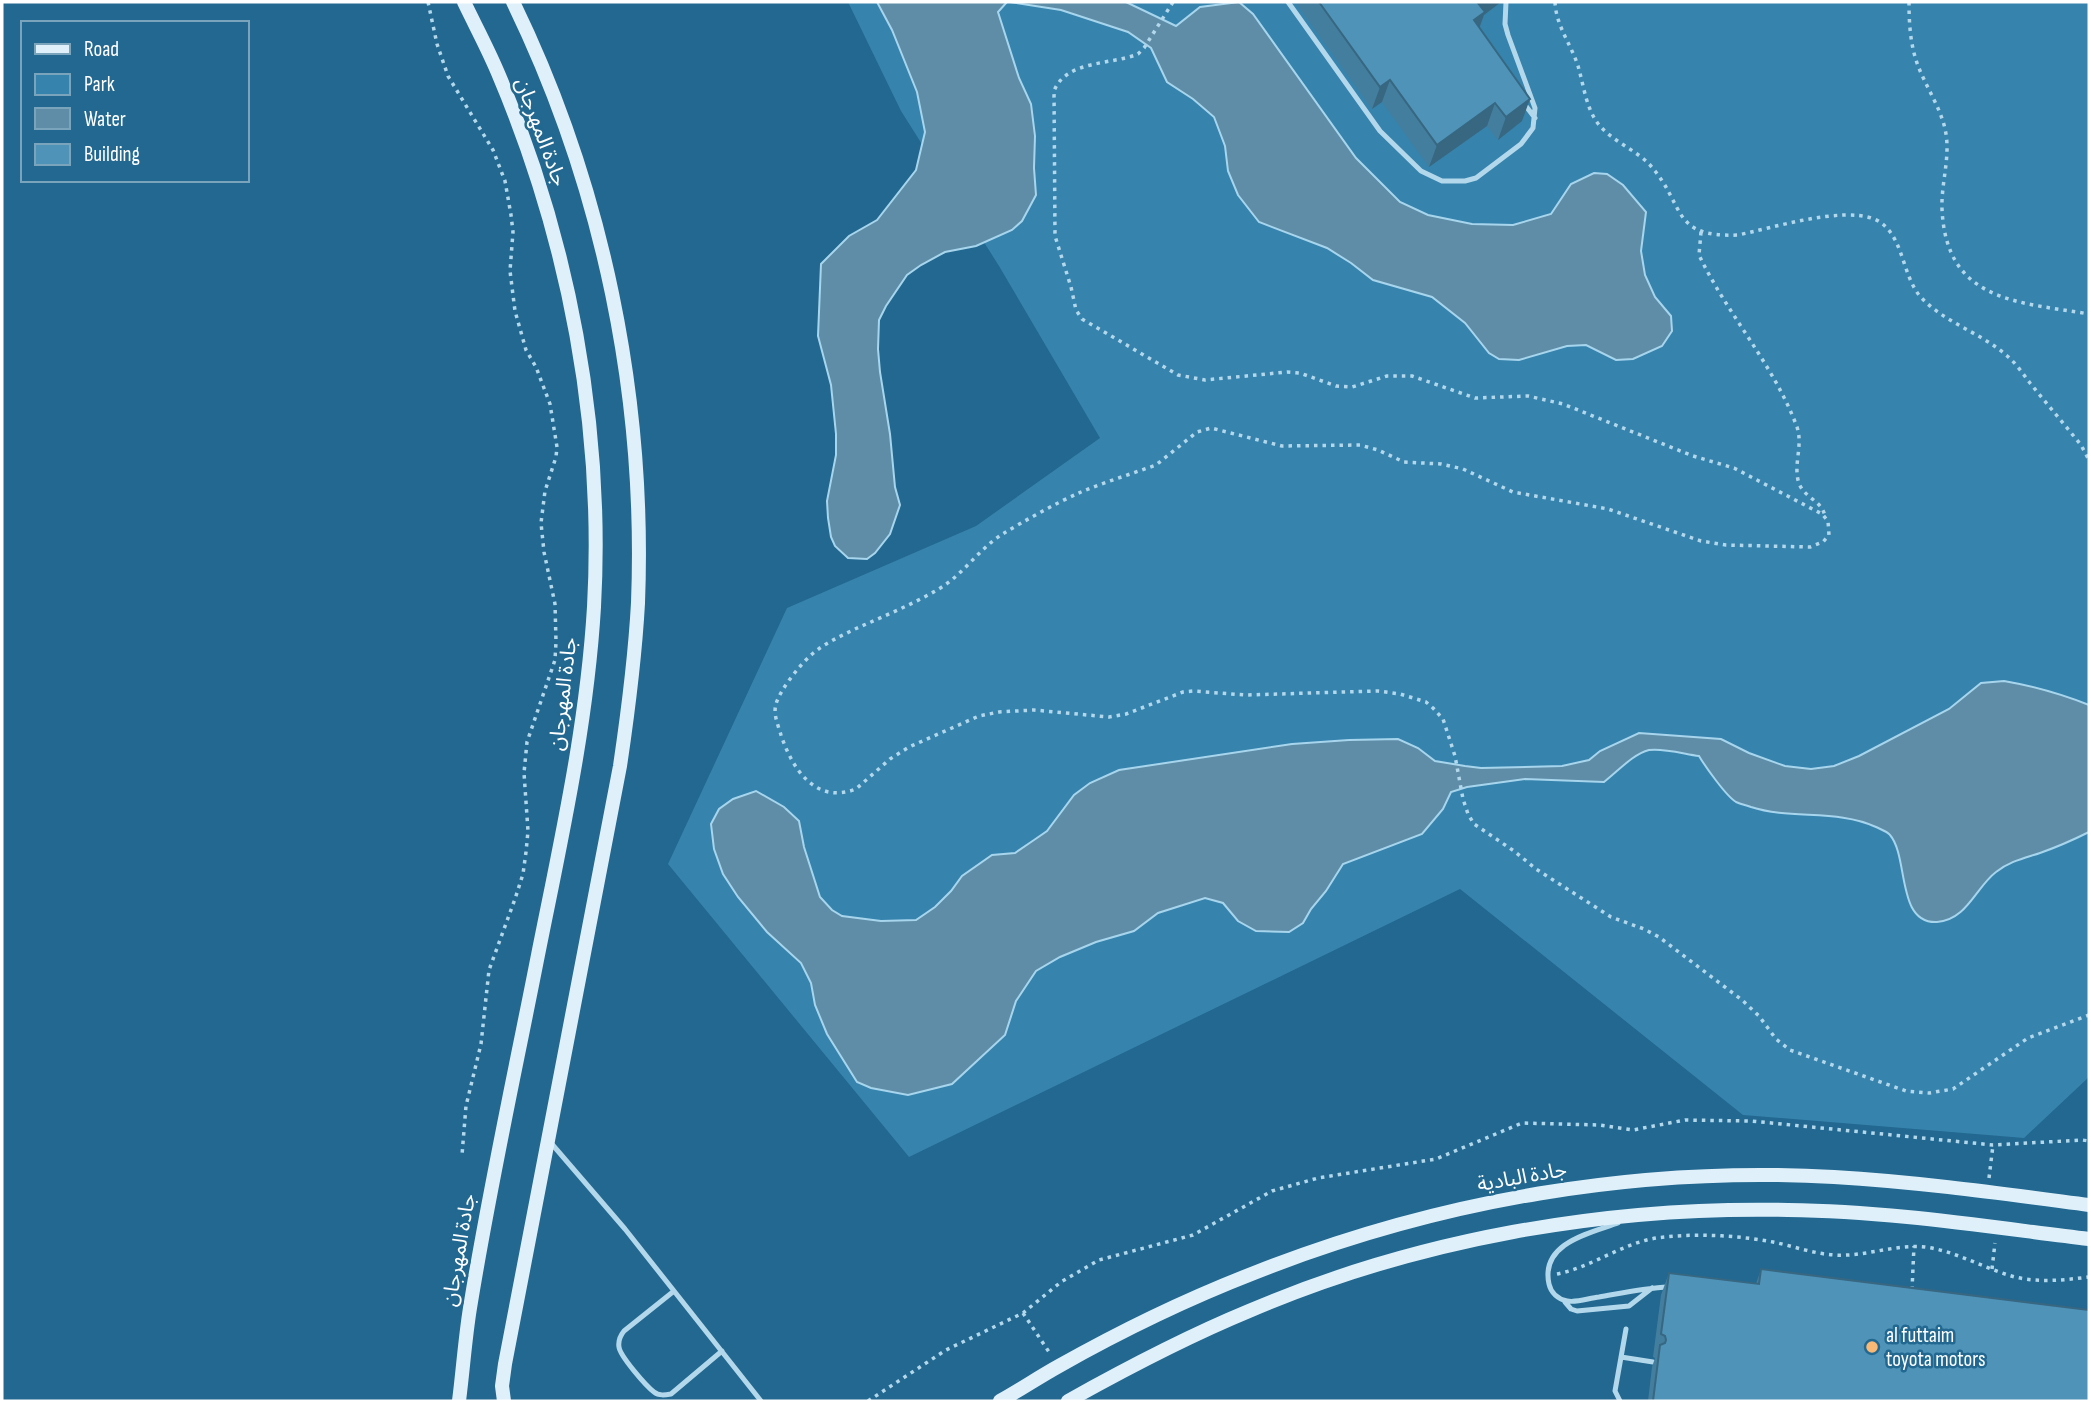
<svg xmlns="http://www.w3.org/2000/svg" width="2091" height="1403" font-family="'Sofia Sans Condensed','Noto Sans Arabic',sans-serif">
	<rect width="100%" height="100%" fill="#226890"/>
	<path fill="#3683ad" d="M848,2H2089V1077L2024,1138L1743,1115L1460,889L909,1157L668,864L787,608L976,526L1100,438L999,266L901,111Z"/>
	<path fill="#5f8da7" stroke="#a7d5ed" stroke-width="2" d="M877,2H1007L998,12L1019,78L1031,104L1035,136L1034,168L1036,195L1022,221L1012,230L976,246L945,252L921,265L907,275L886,306L879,320L878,349L880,372L890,434L895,487L900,505L890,534L875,553L867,559L848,558L835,546L831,537L828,518L827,501L836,455V434L831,385L818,336L821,264L849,236L877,220L916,170L925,132L917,92L892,30Z
		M1010,2H1126L1176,26L1200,7L1239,2L1253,14L1356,158L1400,202L1428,215L1472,224L1513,225L1551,214L1571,184L1594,173L1607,174L1623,185L1646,212L1641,251L1645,275L1655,297L1671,316L1672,331L1662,346L1633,359L1616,360L1586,345L1567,346L1519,360L1499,359L1489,353L1465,323L1432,297L1373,280L1351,263L1327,248L1259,222L1238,195L1228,171L1225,146L1214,117L1193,99L1167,82L1151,48L1128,32L1061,10Z
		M2004,681C2033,686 2061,694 2089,705V832C2073,840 2057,847 2040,853C2025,858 2010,861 1996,872C1976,887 1967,920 1937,922C1896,924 1909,857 1890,835C1888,832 1880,829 1876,827C1838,809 1791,820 1751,807C1746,805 1740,804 1736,802C1726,796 1705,766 1699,756C1684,754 1664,748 1649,750C1633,754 1617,772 1604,782L1525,779L1467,787L1451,792L1443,809L1422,834L1343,864L1326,891L1311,909L1303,923L1289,932L1256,931L1238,921L1223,903L1205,898L1158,913L1134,931L1096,942L1060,957L1036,971L1016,1001L1005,1035L952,1084L908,1095L871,1088L857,1082L827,1034L815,1005L811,983L801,963L767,932L738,897L723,874L714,849L711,824L719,809L733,799L756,791L784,807L799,821L804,847L820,897L832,910L842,916L881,921L916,920L935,907L951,891L962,876L992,855L1015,853L1034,840L1047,831L1074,795L1090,783L1119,770L1292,744L1349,740L1398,739L1418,748L1435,761L1465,766L1481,768L1562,766L1589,760L1600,751L1639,733L1721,739L1749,753L1785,766L1811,769L1834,766L1859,756L1949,709L1981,683Z"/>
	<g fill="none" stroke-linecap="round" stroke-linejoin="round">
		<path stroke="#b3d8ec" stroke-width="3.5" stroke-dasharray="3.5 5" stroke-linecap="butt" d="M428,2L437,44L448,76L493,150L505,181L511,215L513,232L510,271L515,311L526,350L536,367L550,404L557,447L556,457L545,491L541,523L544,552L555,604L556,642L555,660L527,742L524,773L528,831L526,852L523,874L515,899L489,970L481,1044L466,1106L462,1155
			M1173,2L1144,48L1138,54C1111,65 1066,60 1054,91L1055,236L1071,287L1076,310L1082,319L1178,375L1205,380L1287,372L1300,373L1336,386L1352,387L1387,376H1412L1475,398L1528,396L1563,404L1693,456L1734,468L1822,514L1828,521L1829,535L1823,542L1810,547L1726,545L1701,541L1608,509L1513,492L1463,469L1441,464L1404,462L1378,450L1360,445L1282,446L1211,428L1197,432L1156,465C1131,474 1105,482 1081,492C1056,503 1024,521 1001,535C977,551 962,576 937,590C911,605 882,617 855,629C839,637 823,644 810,656C799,666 780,690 776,704C773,714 778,725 781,735C792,768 815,805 856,789L890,759L909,747L979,716L999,712L1034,710L1109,717L1126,714L1183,692L1193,691L1245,695L1378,691L1400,694L1426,702L1433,708L1443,719L1455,756L1463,799L1468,814L1474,824L1514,851L1536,869L1611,917L1644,929L1659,937L1742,1000L1759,1016L1776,1039L1790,1050L1906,1091L1929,1093L1953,1089L2028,1038L2089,1015
			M1555,2C1556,26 1571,44 1578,66C1584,86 1586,110 1600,126C1614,142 1636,150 1650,165C1686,205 1670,238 1738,235C1772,228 1842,206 1874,219C1903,231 1901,272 1919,295C1942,322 1980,332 2006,355C2016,363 2023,374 2030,383C2047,404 2064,424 2081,445L2089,460
			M1909,2C1909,21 1910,41 1916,60C1924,85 1942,108 1946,134C1950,159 1941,184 1942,209C1946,302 2018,302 2089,314
			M1701,232L1699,255C1727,314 1774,365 1797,427C1803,445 1794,462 1798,480C1802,498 1823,500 1825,517
			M1989,1178L1993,1145
			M1992,1269L1995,1243
			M1557,1274C1592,1267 1621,1244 1656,1238C1694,1233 1735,1235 1773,1242C1793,1246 1814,1254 1835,1255C1865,1257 1894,1244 1925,1247C1956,1251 1985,1269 2015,1277C2040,1283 2064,1280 2089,1277
			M1912,1290L1914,1246
			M1023,1313L1051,1355
			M868,1401L946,1350L1023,1313L1061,1282L1099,1260L1193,1235L1272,1191L1318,1178L1436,1159L1522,1123L1600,1125L1633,1130L1685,1120L1751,1121L1993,1145L2082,1140L2089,1141"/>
		<path stroke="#b3d8ec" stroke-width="5" d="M1288,2L1380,131L1421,171L1442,181H1465L1476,178L1521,144L1533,128L1535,108L1508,35L1505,24L1506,2
			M1522,101L1535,118
			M551,1143L625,1229L761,1401
			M1618,1223C1590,1233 1540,1243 1549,1284C1551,1293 1558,1299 1567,1301C1577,1303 1589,1298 1599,1297C1622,1293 1645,1288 1668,1287
			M674,1291L624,1331C620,1336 618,1341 619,1347C620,1356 646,1386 654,1392C659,1396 665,1395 671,1394L722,1351
			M1565,1302L1571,1309L1577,1311L1629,1306L1652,1288
			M1621,1357L1653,1362
			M1620,1401L1615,1391L1626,1329"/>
		<path stroke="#dff0fa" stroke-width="14" d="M459,1401C463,1370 465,1339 470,1308C489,1190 515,1072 538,955C561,840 587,725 594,607C604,426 569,240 498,73C488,49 475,25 464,2
			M504,1401L502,1386L505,1364L620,766C628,712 635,658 638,603C646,397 603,187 513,2
			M1000,1401C1020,1390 1039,1377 1059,1366C1121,1331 1187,1299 1254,1273C1438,1200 1637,1166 1834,1177C1920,1182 2005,1194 2089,1205
			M1068,1401C1127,1368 1186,1337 1249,1311C1417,1239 1605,1206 1788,1210C1889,1211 1989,1227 2089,1239"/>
	</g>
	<path fill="#447e9e" d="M1295,2H1501L1484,15L1480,27L1522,121L1498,140L1487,126L1429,167L1382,102L1372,109Z
		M1761,1269L2089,1401H1648L1652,1367L1655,1358L1653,1357L1661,1295L1669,1273L1756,1284Z"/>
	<path fill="#376781" d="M1480,2H1501L1484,15L1477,34L1473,23L1478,3Z
		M1390,80L1382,102L1372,109L1380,87Z
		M1530,99L1522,121L1498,140L1506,117Z
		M1495,103L1487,126L1429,167L1437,145Z"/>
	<path fill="#4f93b8" stroke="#376781" stroke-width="2" d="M1319,2H1480L1478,3L1485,12L1474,20L1530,99L1506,117L1495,103L1437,145L1390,80L1380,87Z
		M1761,1269L2089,1310V1401H1653L1660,1345L1665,1343L1666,1340L1665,1336L1661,1334L1669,1273L1759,1284Z"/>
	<circle fill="#f8b976" stroke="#226890" stroke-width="2.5" cx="1872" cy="1347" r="7"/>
	<g text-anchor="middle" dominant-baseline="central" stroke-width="5" stroke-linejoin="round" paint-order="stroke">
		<g font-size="21" fill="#fff" stroke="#226890">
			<text transform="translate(541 132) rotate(70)">جادة المهرجان</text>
			<text transform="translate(563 694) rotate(-83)">جادة المهرجان</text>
			<text transform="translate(1522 1177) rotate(-10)">جادة البادية</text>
			<text transform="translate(459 1250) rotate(-80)">جادة المهرجان</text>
		</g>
		<g font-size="21" fill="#fff" stroke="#226890" text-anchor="start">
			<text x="1886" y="1335">al futtaim<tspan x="1886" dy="24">toyota motors</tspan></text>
		</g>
	</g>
	<rect width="2091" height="1403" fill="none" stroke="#ffffff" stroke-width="7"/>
	<rect x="21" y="21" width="228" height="161" fill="#226890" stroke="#7aa4bc" stroke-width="2"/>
	<rect x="35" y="44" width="35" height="10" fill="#dff0fa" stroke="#7aa4bc" stroke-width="2"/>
	<text x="84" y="56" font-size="21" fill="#ffffff">Road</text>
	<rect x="35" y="74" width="35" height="21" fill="#3683ad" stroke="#7aa4bc" stroke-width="2"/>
	<text x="84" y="91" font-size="21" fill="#ffffff">Park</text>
	<rect x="35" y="108" width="35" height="21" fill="#5f8da7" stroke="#7aa4bc" stroke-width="2"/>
	<text x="84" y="126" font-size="21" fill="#ffffff">Water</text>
	<rect x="35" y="144" width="35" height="21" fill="#4f93b8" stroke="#7aa4bc" stroke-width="2"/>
	<text x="84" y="161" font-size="21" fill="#ffffff">Building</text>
</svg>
